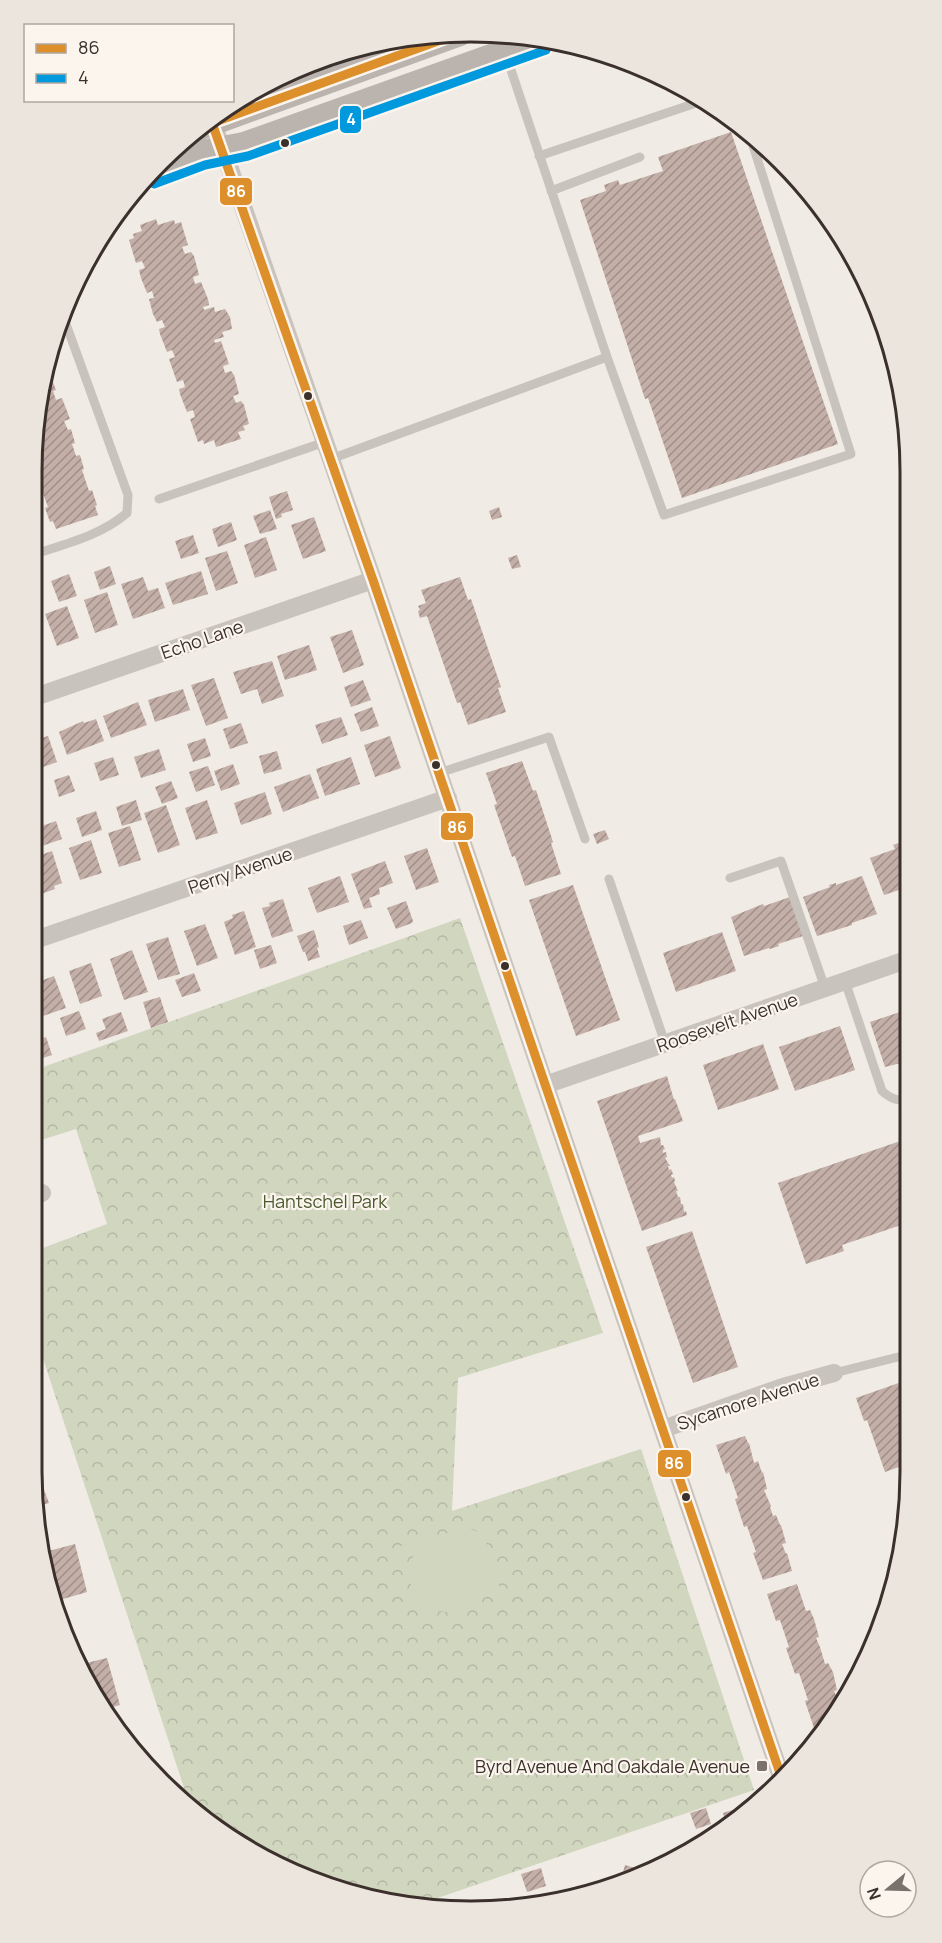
<svg xmlns="http://www.w3.org/2000/svg" width="942" height="1943" font-family="Manrope,sans-serif">
	<defs>
		<pattern id="park-crowns" width="20" height="18" patternUnits="userSpaceOnUse" patternTransform="scale(1.5)"><rect width="20" height="18" fill="#d1d6bf"/><path d="M2 6a3 3 0 1 1 6 0M12 15a3 3 0 1 1 6 0" fill="none" stroke="#b4b8a4"/></pattern>
		<pattern id="building-hatch" width="6" height="6" patternUnits="userSpaceOnUse" patternTransform="scale(1.5)"><rect width="6" height="6" fill="#c3afa7"/><path d="M-1 1l2-2M0 6l6-6M5 7l2-2" fill="none" stroke="#a08f88"/></pattern>
	</defs>
	<rect width="100%" height="100%" fill="#f0ebe5"/>
	<path fill="url(#park-crowns)" d="M460,918L603,1333L458,1378L452,1511L641,1449L754,1790L420,1904L385,1903L251,1852L191,1809L32,1325V1252L107,1224L76,1129L32,1143V1071Z"/>
	<path fill="#d1d6bf" d="M466,1528L476,1531L485,1539L503,1599L497,1602L490,1584C485,1593 482,1600 473,1606C452,1619 415,1611 411,1584C409,1574 412,1564 413,1555L403,1557L395,1554L401,1546Z"/>
	<path fill="url(#building-hatch)" d="M731,132L838,444L682,498L648,398L645,399L580,200L606,191L604,185L618,180L620,185L663,171L658,157Z
		M156,219L158,225L174,220L175,224L181,222L188,245L182,247L185,254L191,252L194,256L199,275L193,277L195,284L201,282L208,299L209,305L203,307L204,310L214,307L215,312L225,309L230,317L232,329L222,332L224,337L214,340L215,343L221,341L229,364L223,366L225,373L231,371L234,375L239,394L233,396L236,403L241,401L244,405L249,424L243,426L245,430L238,432L241,439L216,447L214,440L204,444L203,440L198,442L190,419L195,417L193,410L187,412L180,394L179,389L185,387L183,380L177,382L169,359L175,357L172,350L167,352L160,334L159,329L165,327L162,320L157,322L153,314L149,299L154,298L152,291L147,293L141,278L139,270L145,268L142,261L136,263L129,240L134,238L133,234L142,231L140,225Z
		M45,368L48,378L51,377L56,390L53,391L56,400L62,398L70,419L64,421L68,430L71,429L75,443L72,444L76,456L80,455L84,469L82,470L89,491L92,490L97,505L95,506L98,515L56,529L53,521L50,522L45,508L48,507L37,477L34,478L32,471L40,385Z
		M287,491L293,510L281,514L282,517L276,519L269,497Z
		M499,507L502,517L492,520L489,511Z
		M270,510L277,529L260,534L253,516Z
		M314,517L326,551L303,559L291,525Z
		M231,522L237,540L218,547L212,529Z
		M193,535L199,553L181,559L175,541Z
		M266,537L277,570L255,578L244,545Z
		M227,551L238,583L216,591L205,558Z
		M517,555L521,567L512,569L508,558Z
		M110,566L116,584L100,590L94,572Z
		M201,571L208,594L173,605L165,583Z
		M69,574L77,596L59,602L51,581Z
		M143,577L148,591L158,588L165,608L133,619L121,584Z
		M460,577L468,600L471,599L501,687L498,688L506,712L468,725L460,702L457,703L427,616L420,618L418,611L420,610L418,606L426,603L421,590Z
		M107,592L118,625L95,633L84,600Z
		M67,606L79,638L57,646L45,614Z
		M32,628L40,652L32,655Z
		M352,630L364,665L343,673L330,637Z
		M309,645L317,670L285,680L277,656Z
		M272,661L284,696L262,704L257,689L241,694L233,672Z
		M214,678L228,718L206,726L191,685Z
		M363,680L371,700L351,707L344,687Z
		M183,689L190,710L155,722L148,700Z
		M138,702L147,725L111,738L103,716Z
		M372,707L379,726L361,732L354,714Z
		M341,717L348,735L322,744L315,725Z
		M96,719L104,741L67,755L59,732L83,721L84,723Z
		M241,723L248,743L230,749L223,729Z
		M48,736L57,762L32,771V741Z
		M390,736L401,768L375,777L364,745Z
		M205,738L211,756L193,762L187,744Z
		M159,749L166,770L141,778L134,757Z
		M277,751L282,769L264,774L259,756Z
		M113,757L119,775L100,781L94,763Z
		M351,757L360,784L325,796L316,769Z
		M522,761L533,791L536,790L553,842L551,843L561,874L525,886L515,856L512,857L494,805L497,804L486,773Z
		M233,764L240,784L221,791L214,771Z
		M208,766L215,785L196,792L189,772Z
		M310,774L319,798L283,812L274,787Z
		M69,775L75,791L59,797L54,780Z
		M171,781L178,798L162,804L155,787Z
		M265,792L272,814L241,825L234,803Z
		M136,800L142,820L122,826L116,807Z
		M207,800L218,833L196,840L185,808Z
		M166,805L180,845L158,853L144,813Z
		M96,811L102,830L82,837L76,818Z
		M56,821L62,839L42,846L36,828Z
		M130,826L141,860L119,867L108,833Z
		M605,830L609,839L597,844L593,834Z
		M91,840L102,873L80,880L69,848Z
		M904,841L906,845L908,844V887L884,895L870,858L895,849L893,845Z
		M427,848L439,882L416,890L404,856Z
		M52,851L62,883L54,886L55,889L41,894L32,864V858Z
		M385,861L393,883L379,888L380,894L369,898L372,907L364,909L351,874Z
		M340,876L349,902L317,913L308,888Z
		M862,876L877,914L852,923V925L817,936L803,897L830,887L829,885L836,883V885Z
		M573,885L620,1020L576,1036L529,900Z
		M790,897L803,936L778,944L779,946L770,949L769,948L744,956L731,917L763,904L764,906Z
		M283,899L293,931L272,938L262,908L270,906L269,903Z
		M406,901L413,921L412,923L396,929L387,908Z
		M244,911L256,947L235,955L224,922L233,918L232,915Z
		M361,920L368,938L349,945L343,926Z
		M205,924L218,958L197,966L184,931Z
		M314,930L319,947L317,948L320,957L308,961L305,952H303L297,936Z
		M722,932L736,971L676,992L663,953Z
		M168,937L180,974L158,980L146,944Z
		M271,945L277,963L260,969L254,950Z
		M132,950L148,992L124,1000L110,959Z
		M91,963L102,996L80,1004L69,971Z
		M194,973L201,991L182,997L175,980Z
		M54,976L66,1008L43,1016L32,984Z
		M160,997L168,1022L151,1028L143,1002Z
		M909,1009V1061L885,1067L870,1022Z
		M79,1011L86,1029L66,1036L60,1018Z
		M121,1012L128,1031L99,1041L96,1033L106,1029L102,1019Z
		M840,1026L855,1070L795,1091L779,1047Z
		M46,1037L52,1055L34,1061L32,1053V1042Z
		M763,1044L779,1089L718,1110L703,1065Z
		M667,1076L674,1100L675,1099L683,1121L638,1136L640,1143L660,1137L661,1145H663L665,1149L663,1150V1153L666,1152L667,1157L665,1158L670,1166H668L669,1170L671,1169L673,1174L671,1175L672,1178L674,1177L675,1181L674,1182L678,1191H676L678,1197H680L681,1204H683L684,1212L686,1211L687,1215L642,1231L597,1101Z
		M909,1138L910,1222L842,1245L844,1251L806,1264L778,1183Z
		M692,1231L738,1367L693,1383L646,1247Z
		M910,1379V1463L885,1472L867,1420L864,1421L856,1398Z
		M745,1436L748,1443H749L754,1463L758,1461L762,1473L763,1472L767,1489L764,1490L771,1506L770,1507L773,1516L776,1515L780,1525H781L786,1543L782,1544L786,1554L787,1553L792,1571L763,1580L753,1553L756,1552L747,1526L744,1527L735,1499L738,1498L729,1472L726,1474L716,1445Z
		M43,1487L49,1503L37,1507L35,1491Z
		M75,1544L87,1592L53,1602L45,1552Z
		M797,1584L806,1611L810,1610L814,1619L819,1637L816,1638L820,1647L825,1664L828,1663L833,1672L837,1690L834,1691L841,1707L832,1722L814,1728L805,1701L808,1700L799,1673L795,1674L786,1648L789,1647L780,1620L776,1621L767,1594Z
		M107,1658L120,1705L106,1709L82,1664Z
		M745,1806L746,1809L726,1823L723,1813Z
		M706,1808L711,1824L696,1829L690,1813Z
		M625,1865L642,1870L641,1874L621,1880Z
		M541,1868L546,1886L527,1892L521,1874Z"/>
	<g fill="none" stroke-linecap="round" stroke-linejoin="round">
		<path stroke="#c9c3be" stroke-width="9" d="M539,156L702,101
			M551,191L640,157
			M607,357L664,515L851,454L749,133
			M331,459L607,357L506,55
			M159,499L325,442
			M32,555C65,544 100,536 127,513L128,495L62,313
			M439,773L549,737L585,839
			M730,878L781,861L825,988
			M609,879L665,1043
			M845,981L882,1091C891,1099 898,1102 909,1098
			M834,1373L910,1354"/>
		<path stroke="#c9c3be" stroke-width="18" d="M210,119L223,149L373,580L783,1782
			M32,698L373,580
			M32,941L448,798
			M545,1085L909,959
			M32,1197L42,1193
			M663,1429L783,1387L834,1373"/>
		<path stroke="#bab3ae" stroke-width="26" d="M200,127L460,33
			M150,173L202,153L244,145L542,39"/>
		<g stroke="#fbf5ee" stroke-width="14">
			<path id="bus-1" d="M460,33L212,123L373,580L783,1782"/>
		</g>
		<g stroke="#fbf5ee" stroke-width="14">
			<path id="bus-2" d="M154,184L205,165L248,156L546,50"/>
		</g>
		<use href="#bus-1" stroke="#dc8f2a" stroke-width="9"/>
		<use href="#bus-2" stroke="#09d" stroke-width="9"/>
	</g>
	<g fill="#3b302b" stroke="#fbf5ee" stroke-width="2">
		<circle cx="285" cy="143" r="5"/>
		<circle cx="308" cy="396" r="5"/>
		<circle cx="436" cy="765" r="5"/>
		<circle cx="505" cy="966" r="5"/>
		<circle cx="686" cy="1497" r="5"/>
	</g>
	<rect fill="#7a716c" stroke="#fbf5ee" stroke-width="2" x="756" y="1760" width="12" height="12" rx="3"/>
	<g text-anchor="middle" dominant-baseline="central" stroke-width="4.5" stroke-linejoin="round" paint-order="stroke">
		<g font-size="18" fill="#3b302b" stroke="#fbf5ee">
			<text transform="translate(202 639) rotate(-19)">Echo Lane</text>
			<text transform="translate(240 870) rotate(-19)">Perry Avenue</text>
			<text transform="translate(727 1022) rotate(-19)">Roosevelt Avenue</text>
			<text transform="translate(748 1401) rotate(-18)">Sycamore Avenue</text>
		</g>
		<g font-size="18" fill="#4a5a2e" stroke="#fbf5ee">
			<text x="325" y="1201">Hantschel Park</text>
		</g>
		<g font-size="18" fill="#3b302b" stroke="#fbf5ee" text-anchor="end">
			<text x="750" y="1766">Byrd Avenue And Oakdale Avenue</text>
		</g>
	</g>
	<path d="M0 0H942V1943H0ZM471 42H471A429 429 0 0 1 900 471V1472A429 429 0 0 1 471 1901H471A429 429 0 0 1 42 1472V471A429 429 0 0 1 471 42Z" fill="#ece5de" fill-rule="evenodd"/>
	<path fill="none" stroke="#3b302b" stroke-width="3" d="M471 42H471A429 429 0 0 1 900 471V1472A429 429 0 0 1 471 1901H471A429 429 0 0 1 42 1472V471A429 429 0 0 1 471 42Z"/>
	<g stroke="#fbf5ee" stroke-width="2">
		<rect x="339" y="105" width="23" height="29" rx="6" fill="#09d"/>
		<rect x="219" y="177" width="34" height="29" rx="6" fill="#dc8f2a"/>
		<rect x="440" y="812" width="34" height="29" rx="6" fill="#dc8f2a"/>
		<rect x="657" y="1449" width="35" height="29" rx="6" fill="#dc8f2a"/>
	</g>
	<g font-size="16" text-anchor="middle" font-weight="bold" fill="#fff">
		<text x="351" y="125">4</text>
		<text x="236" y="197">86</text>
		<text x="457" y="833">86</text>
		<text x="674" y="1469">86</text>
	</g>
	<rect x="24" y="24" width="210" height="78" fill="#fbf5ee" stroke="#aea6a0" stroke-width="1.5"/>
	<rect x="36" y="44" width="30" height="9" fill="#dc8f2a" stroke="#aea6a0" stroke-width="1.5"/>
	<text x="78" y="54" font-size="18" fill="#3b302b">86</text>
	<rect x="36" y="74" width="30" height="9" fill="#0099dd" stroke="#aea6a0" stroke-width="1.5"/>
	<text x="78" y="84" font-size="18" fill="#3b302b">4</text>
	<g transform="translate(888 1889) rotate(251)"><circle r="28" fill="#fbf5ee" stroke="#aea6a0" stroke-width="1.5"/>
	<path d="M0-4.5L10 22L0 15L-10 22Z" fill="#7a716c"/>
	<text y="-9" font-size="16" font-weight="bold" text-anchor="middle" fill="#3b302b">N</text>
	</g>
</svg>
